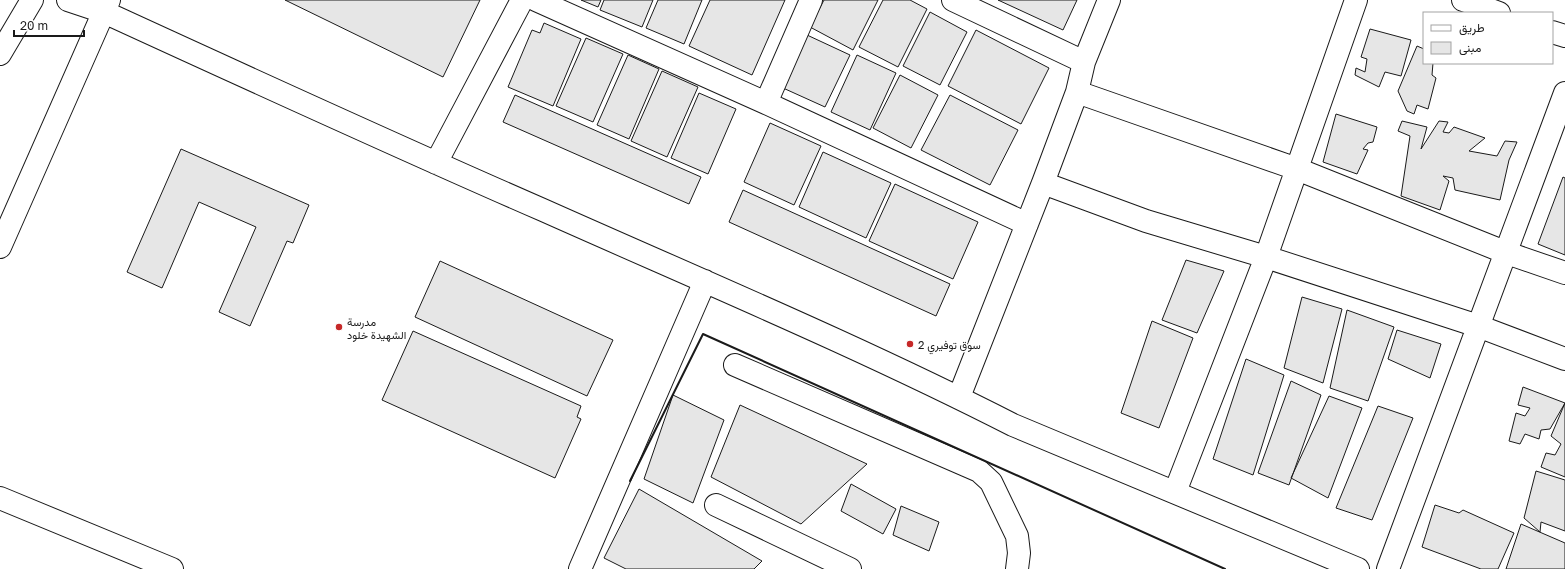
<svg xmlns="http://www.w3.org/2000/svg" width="1565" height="569" font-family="'Golos Text',Vazirmatn,sans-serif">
	<rect width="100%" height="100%" fill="#fff"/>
	<path fill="#e6e6e6" stroke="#1a1a1a" d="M285,0H480L443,77Z
		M581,0H601L598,7Z
		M604,0H653L642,27L600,10Z
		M658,0H702L684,44L646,28Z
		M710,0H785L752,75L689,46Z
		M824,0H878L853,50L810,27Z
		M883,0H910L927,9L898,67L859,47Z
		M998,0H1077L1063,30Z
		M930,12L967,32L940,85L903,66Z
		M544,23L581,39L553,106L508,87L532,30L540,33Z
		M1370,29L1411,40L1401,76L1385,72L1379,87L1355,75L1356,68L1365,72L1367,59L1361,57Z
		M976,30L1049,68L1021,124L948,86Z
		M807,35L850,55L825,107L783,88Z
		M586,38L623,54L593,122L556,106Z
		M1417,46L1424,49V63H1433L1432,75L1436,78L1428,109L1417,105L1414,114L1407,111L1398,91Z
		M628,55L659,69L629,139L597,125Z
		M857,55L896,73L870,130L831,112Z
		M662,71L698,87L667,157L631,141Z
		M900,75L938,95L911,148L873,128Z
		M699,93L736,109L708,174L671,158Z
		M515,95L701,177L689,204L503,122Z
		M950,95L1018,130L990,185L921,150Z
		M1336,114L1377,127L1373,142L1368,143L1363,149L1368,150L1357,174L1323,162Z
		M1402,121L1427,127L1421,149L1439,121L1448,122L1443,132L1449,133L1454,127L1485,138L1469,151L1497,156L1505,141L1517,142L1509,160L1500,200L1455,190L1453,178L1443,176L1449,181L1440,210L1401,196L1410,136L1398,131Z
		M770,123L821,146L794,205L744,182Z
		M181,149L309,205L293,243L287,241L250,326L219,312L256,227L199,202L162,288L127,272Z
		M823,152L891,183L866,238L799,207Z
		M1563,177L1565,178V255L1538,244Z
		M895,184L978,222L953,279L869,241Z
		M743,190L950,284L936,316L729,222Z
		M1186,260L1224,271L1197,333L1162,320Z
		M440,261L613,340L587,396L415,317Z
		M1302,297L1342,309L1323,383L1284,368Z
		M1347,310L1394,327L1368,401L1330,388Z
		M1152,321L1193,338L1159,428L1121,413Z
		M1397,330L1441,344L1430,378L1388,359Z
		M413,331L581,406L577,417L581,419L555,478L382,400Z
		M1246,359L1284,375L1253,475L1213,459Z
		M1291,381L1321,395L1289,485L1258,473Z
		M1523,387L1565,403L1550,429L1541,430L1539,439L1525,434L1520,444L1509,441L1516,413L1525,416L1530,408L1518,405Z
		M673,395L724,420L693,503L644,479Z
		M1329,396L1362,408L1328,498L1291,478Z
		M1565,403V477L1541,467L1546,453L1555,455L1561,444L1551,436Z
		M740,405L867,464L801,524L711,477Z
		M1378,406L1413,418L1372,520L1336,508Z
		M1536,471L1565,480V531L1541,522L1540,532L1524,518Z
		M851,484L896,509L883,534L841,511Z
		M639,489L762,561L754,569H626L604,558Z
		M1435,505L1459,513L1463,510L1514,533L1498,569H1481L1422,547Z
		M901,506L939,522L929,551L893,535Z
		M1521,524L1565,543V569H1506Z"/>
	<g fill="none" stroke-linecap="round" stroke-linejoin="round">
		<g stroke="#1a1a1a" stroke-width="24">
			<path id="minor" d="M68,0L104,12C250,79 396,146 543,210C700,280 860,347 1013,425L1358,569
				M536,0L766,103L1027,224
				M953,0L1084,62
				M1109,0L1084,62L1077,92L1043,183L1146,221L1266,257L1478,326L1565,359
				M1463,0L1499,13
				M1552,32L1565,36
				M0,54L32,0
				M1077,92L1297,169L1507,253L1565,273
				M766,103L811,0
				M436,163L522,0
				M0,247L109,0
				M735,365L979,471L991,482L1017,536L1019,553L1017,569
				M959,397L1043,183
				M1175,492L1266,257L1356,0
				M0,498L172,569
				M716,505L850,569
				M580,569L705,281
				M1388,569L1565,93"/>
		</g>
		<use href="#minor" stroke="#fff" stroke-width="22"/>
		<path stroke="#1a1a1a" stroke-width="2" d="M630,481L703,334L1225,569"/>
	</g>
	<g fill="#c62828" stroke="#fff" stroke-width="1.5">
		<circle cx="339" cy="327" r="4"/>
		<circle cx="910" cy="344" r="4"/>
	</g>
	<g text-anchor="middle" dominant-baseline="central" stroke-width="3" stroke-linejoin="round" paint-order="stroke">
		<g font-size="11" fill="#1a1a1a" stroke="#fff" text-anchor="start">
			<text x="347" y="321">مدرسة<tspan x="347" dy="13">الشهيدة خلود</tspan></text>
			<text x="918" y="344">سوق توفيري 2</text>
		</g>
	</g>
	<rect x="1423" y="12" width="130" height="52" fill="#ffffff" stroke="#a3a3a3"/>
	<rect x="1431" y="25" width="20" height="6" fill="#ffffff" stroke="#a3a3a3"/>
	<text x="1459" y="32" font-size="12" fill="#1a1a1a">طريق</text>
	<rect x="1431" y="42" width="20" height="12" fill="#e6e6e6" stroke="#a3a3a3"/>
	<text x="1459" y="52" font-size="12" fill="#1a1a1a">مبنى</text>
	<path d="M14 30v6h70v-6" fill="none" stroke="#1a1a1a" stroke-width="2"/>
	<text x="20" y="30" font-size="12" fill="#1a1a1a" stroke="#ffffff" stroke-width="3" paint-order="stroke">20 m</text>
</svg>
